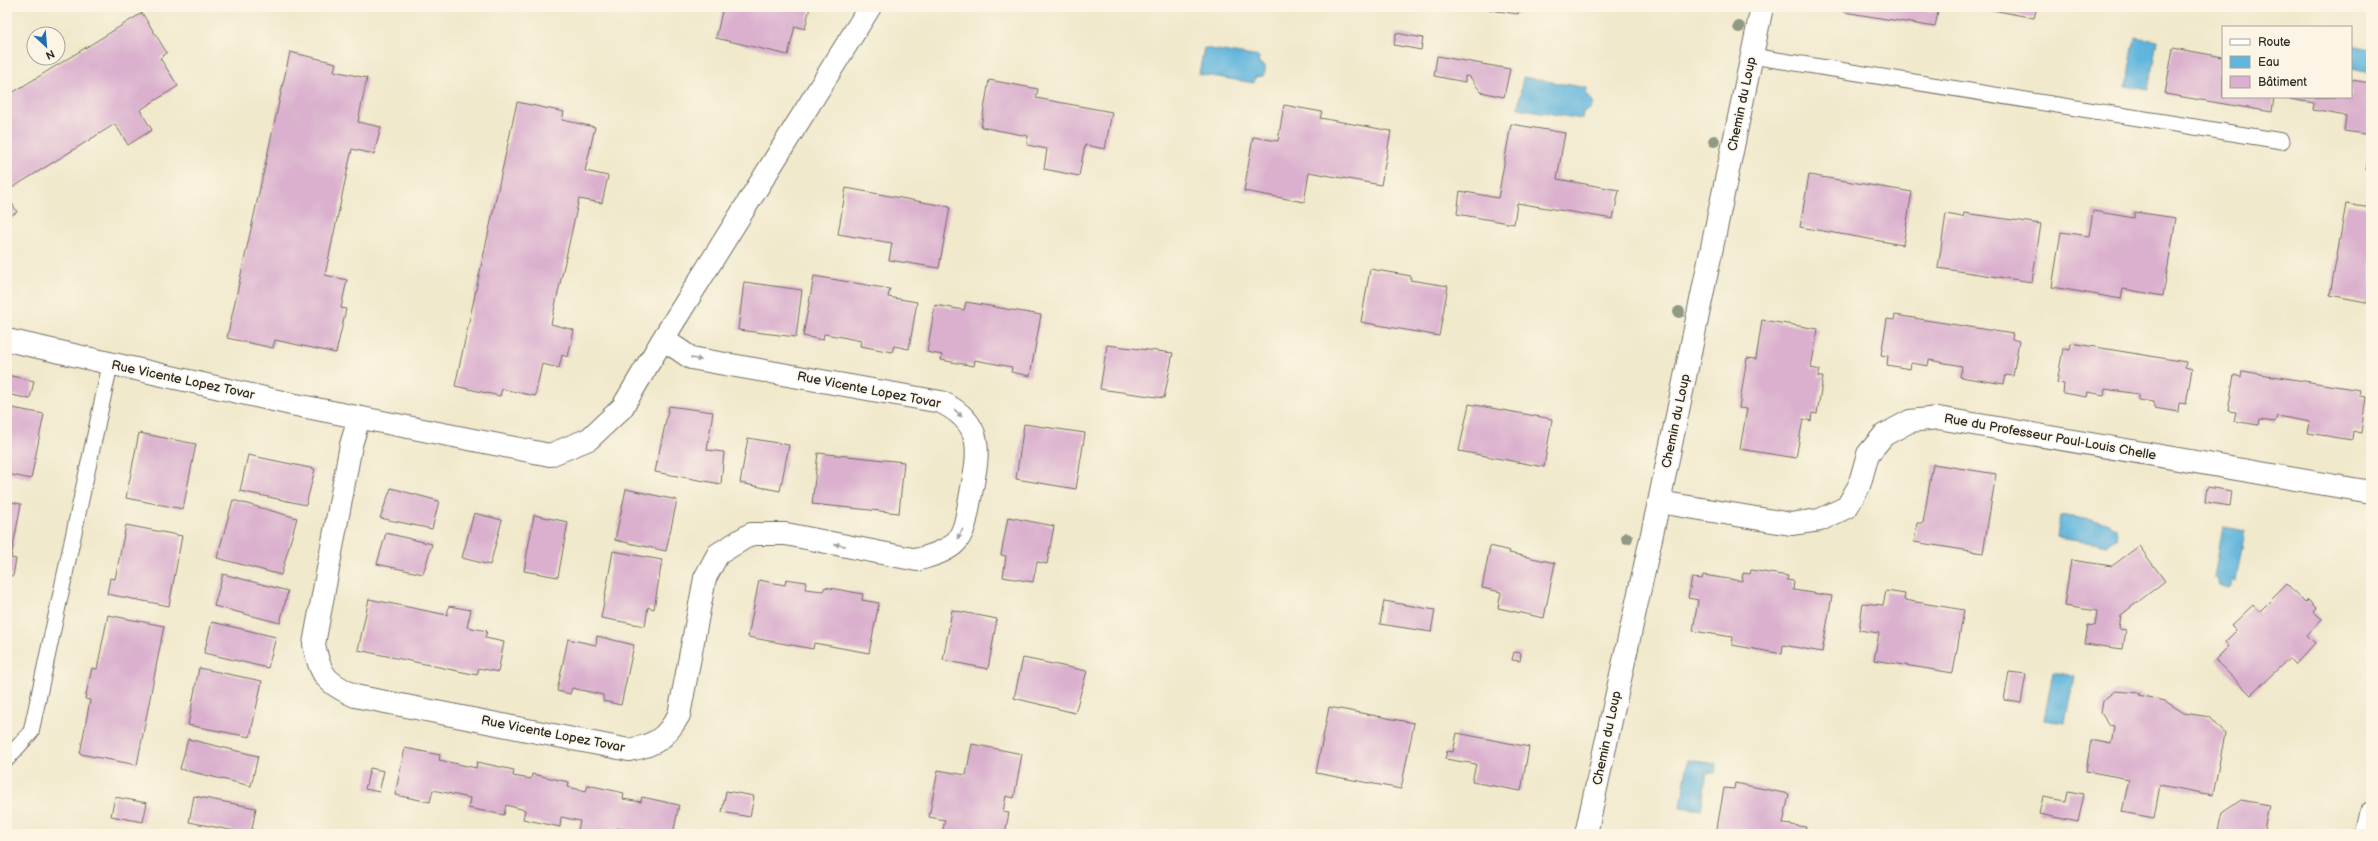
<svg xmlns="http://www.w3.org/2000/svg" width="2378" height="841" font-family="'Balsamiq Sans',sans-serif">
	<rect width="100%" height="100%" fill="#fcf5e5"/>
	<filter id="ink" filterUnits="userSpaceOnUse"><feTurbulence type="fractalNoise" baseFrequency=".025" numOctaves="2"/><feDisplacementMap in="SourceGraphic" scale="8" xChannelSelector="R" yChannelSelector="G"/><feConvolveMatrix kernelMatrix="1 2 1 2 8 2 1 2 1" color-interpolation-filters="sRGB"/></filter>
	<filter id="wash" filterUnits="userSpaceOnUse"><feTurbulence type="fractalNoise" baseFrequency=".012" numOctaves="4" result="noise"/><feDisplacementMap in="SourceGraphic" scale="16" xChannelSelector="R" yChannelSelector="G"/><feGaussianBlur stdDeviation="0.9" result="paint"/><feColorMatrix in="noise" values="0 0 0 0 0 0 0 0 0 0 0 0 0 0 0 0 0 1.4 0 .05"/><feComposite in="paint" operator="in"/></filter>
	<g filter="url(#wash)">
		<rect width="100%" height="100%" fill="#f0e9cc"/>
		<path fill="#60b5dc" stroke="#467084" d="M2135,37L2157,41L2148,90L2126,86Z
			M2351,46L2371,50V73L2351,69Z
			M1204,48L1259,57L1258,63L1265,66V72L1263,76L1255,77L1254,83L1199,74Z
			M1523,77L1587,88L1586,95L1590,97L1593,105L1589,110L1583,112L1582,119L1518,108Z
			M2060,515L2110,523V525L2116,529L2117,537L2108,542L2107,545L2057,538Z
			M2223,527L2245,531L2236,581L2233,580L2231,586L2227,588L2219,585L2217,578L2214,577Z
			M2053,672L2074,676L2065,723L2044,720Z
			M1688,760L1716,764L1715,773L1707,772L1701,810L1681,807Z"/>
		<g id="blocks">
			<path fill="#dab0ce" d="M723,7H810L805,29L795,26L788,55L716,38Z
				M1491,7H1519L1518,14L1490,10Z
				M1845,7H1925V11L1938,12L1935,27L1844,12Z
				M1977,7H2037L2034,18Z
				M142,13L167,53L160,58L178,86L140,110L152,130L128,145L115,124L7,191V96Z
				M1396,33L1423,38L1421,50L1394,45Z
				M2173,48L2223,57V97H2274L2272,112L2165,94Z
				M290,52L336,63L334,71L367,78L358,122L381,127L374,154L352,149L325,275L347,280L341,308L346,309L336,353L275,340L273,348L227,338Z
				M1437,56L1510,69L1504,97L1481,92L1470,77L1465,76V82L1434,76Z
				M989,80L1038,89L1036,98L1112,112L1105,149L1085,145L1079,176L1044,169L1047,149L1027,145L1028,136L981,127Z
				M2351,80L2371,83V135L2344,131L2346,116L2313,110L2314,103L2283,98L2351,97Z
				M517,102L564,112L562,120L595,127L585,171L608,176L602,203L579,199L551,324L574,330L568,357L562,355L559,368L542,364L535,396L502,389L500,396L455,386Z
				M1284,105L1322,112L1320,118L1391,131L1381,185L1309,172L1304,202L1244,191L1253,137L1278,141Z
				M1511,124L1565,133L1557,179L1619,190L1613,219L1517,203L1514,224L1457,214L1460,191L1498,198Z
				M2369,153H2371V171L2366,170Z
				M1809,175L1912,192L1903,245L1800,227Z
				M846,188L950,207L939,268L889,260L892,243L838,234Z
				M7,195L17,212L7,218Z
				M2346,204L2371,208V303L2330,295Z
				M2093,211L2134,218L2135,212L2176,218L2163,296L2123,289L2121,299L2052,287L2061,232L2089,236Z
				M1964,213L2041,224L2032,282L1938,268L1946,214L1963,217Z
				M1370,269L1411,276L1410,280L1448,286L1439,336L1361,322Z
				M814,276L890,289L888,297L917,302L909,349L894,346L892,352L860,346L861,341L842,337L824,334L823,340L803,336Z
				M744,282L802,290L796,337L738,330Z
				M966,302L1041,315L1030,376L1011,372L1012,367L975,360L974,366L941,360L942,355L927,352L935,305L964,310Z
				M1895,315L2013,334L2012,339L2019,341L2013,376L2006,375L2004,384L1960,377L1962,366L1929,360L1928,366L1911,363L1910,369L1887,365L1888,356L1881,355L1887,319L1894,320Z
				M1762,320L1818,329L1811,368L1820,370L1818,377H1823L1817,414L1812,413L1811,421L1803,419L1796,458L1740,449L1747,409L1739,408L1747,358L1756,359Z
				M2071,343L2186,362L2185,367L2192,369L2186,404L2179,403L2178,412L2154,408V402L2138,400V394L2105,389L2104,395L2088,392L2087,397L2063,393L2064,384L2057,383L2063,348L2070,349Z
				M1107,345L1173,353L1164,398L1100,389Z
				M2242,371L2360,390L2359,396L2366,397L2361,433L2353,431L2352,440L2308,433L2310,422L2277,416L2275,422L2259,420L2258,425L2234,421L2236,412L2228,411L2234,375L2241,377Z
				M7,375L34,381L30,399L7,394Z
				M1469,404L1552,419L1544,467L1459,451Z
				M669,406L713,412L707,450L724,452L721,484L655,472Z
				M7,407L44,414L31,479L7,474Z
				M1024,424L1085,433L1076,489L1016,479Z
				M139,433L196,444L183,509L126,498Z
				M748,438L789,445L780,491L740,483Z
				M818,453L904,462L899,513L812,504Z
				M248,455L315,469L306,505L240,491Z
				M1933,464L1996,474L1983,553L1914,542L1917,523H1923Z
				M2207,487L2232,491L2230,506L2205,502Z
				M391,488L439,501L432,529L380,518Z
				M626,489L677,500L666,551L615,540Z
				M233,500L297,518L281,575L217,558Z
				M7,501L21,504L11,558L16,559L13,576L7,575Z
				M474,513L502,520L490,565L462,558Z
				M534,515L568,522L558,577L524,571Z
				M1008,517L1054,526L1047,564L1037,562L1033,582L1003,577L1006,556L1001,555Z
				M126,525L182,536L169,606L107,594L110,578L115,579Z
				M386,533L432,544L423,574L377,564Z
				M1490,546L1510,551L1509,553L1555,563L1544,618L1498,608L1501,592L1482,588Z
				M2139,546L2165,581L2121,615L2119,629L2126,630L2123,649L2085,644L2088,625L2095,626L2097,611L2064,606L2071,560L2112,566Z
				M613,551L662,560L654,609L648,607L645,626L601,618Z
				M1751,570L1788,576L1787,580L1794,581L1793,590L1832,596L1822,652L1783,645L1782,654L1732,645L1733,637L1693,631L1698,600L1688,598L1692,578L1702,579L1703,575L1742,581L1743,573L1750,574Z
				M223,574L288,591L280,623L214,606Z
				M786,579L806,582L805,589L823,591L825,587L863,594L862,600L879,603L869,653L814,643L813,649L748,637L759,580L785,585Z
				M2287,584L2305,603L2308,600L2316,608L2313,611L2322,619L2307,635L2315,643L2295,665L2289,658L2251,695L2215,660L2229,646L2225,642L2236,631L2231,626L2253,605L2259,612Z
				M1886,591L1905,594L1904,600L1964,610L1953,673L1874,660L1879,633L1859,630L1863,603L1883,605Z
				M369,599L447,615L449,606L471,610L467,627L487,631L485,638L504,642L498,672L479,668L477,675L358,650Z
				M1384,601L1435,610L1431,632L1380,624Z
				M952,610L997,619L988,669L943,660Z
				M108,615L164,626L137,765L80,754L90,700L85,699L92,668L97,669Z
				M212,622L276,637L268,668L204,653Z
				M597,636L634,645L621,705L603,701V695L572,688L570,694L557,691L568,639L596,645Z
				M1514,652L1521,653L1520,661L1512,660Z
				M1023,658L1087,671L1075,713L1014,698Z
				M199,668L262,681L250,737L188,725Z
				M2009,672L2026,674L2021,703L2004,700Z
				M2115,691L2140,693L2139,695L2165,701L2184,713L2210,717L2225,734L2213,795L2160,785L2154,818L2122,812L2129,779L2086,771L2091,740L2111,744L2114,726L2109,725L2101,713L2103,700Z
				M1329,707L1414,723L1401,789L1316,773Z
				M1457,733L1529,747L1521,791L1472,782L1476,764L1445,759L1447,751L1453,752Z
				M188,739L258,756L251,786L180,769Z
				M972,744L1022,754L1014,798L1006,796L1003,812L1009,813L1005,834H942L945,820L929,817L938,770L966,775Z
				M405,748L440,755L439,760L458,764L476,768L477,762L514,770L513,776L531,779L532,774L569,782L568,787L586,791L588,785L624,793L623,799L641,802L642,797L679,805L673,834H634L635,832L617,828L616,834H595L578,830L580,821L561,817L560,827L523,819L525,810L506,805L504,815L468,808L470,798L433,790L430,802L395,795Z
				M370,768L384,771L379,792L365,789Z
				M1735,783L1789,794L1783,824L1806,827L1804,834H1716L1724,788L1734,789Z
				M726,791L754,796L750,817L722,812Z
				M2068,791L2084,794L2078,822L2039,814L2043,797L2066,801Z
				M194,796L256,808L251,834L189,822Z
				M115,797L147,803L143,822L111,816Z
				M2241,800L2269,805L2263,834H2241L2218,830L2222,813Z"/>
		</g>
	</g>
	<g filter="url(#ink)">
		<use href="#blocks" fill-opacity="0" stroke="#706e63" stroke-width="1"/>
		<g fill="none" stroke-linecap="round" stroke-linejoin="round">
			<g stroke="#706e63" stroke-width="17">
				<path id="lane" d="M1752,56L2282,141
					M7,759L31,732L110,365"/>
			</g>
			<g stroke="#706e63" stroke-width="24">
				<path id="street" d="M7,340L291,404L550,455L589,439L622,408L663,339L870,7
					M359,418L351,445L314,644C320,676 326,682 355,696L629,750C656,745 665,739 679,715L705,578L718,554L751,534H786L917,560C929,556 947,552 956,542C966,530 967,513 970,499C978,455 988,425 941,402L691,358L663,339
					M1659,502L1791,524L1820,520L1847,507L1859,486L1868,454L1884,435L1910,421L1938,418L2371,492
					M1586,834L1659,502L1762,7
					M2367,834L2371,813"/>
			</g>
			<use href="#lane" stroke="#fff" stroke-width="15"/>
			<use href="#street" stroke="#fff" stroke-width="22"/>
		</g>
		<g fill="#909984">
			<circle cx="1739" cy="27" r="6"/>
			<circle cx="1714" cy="141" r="6"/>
			<circle cx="1679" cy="312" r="6"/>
			<circle cx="1627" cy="538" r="6"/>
		</g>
		<defs><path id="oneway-solid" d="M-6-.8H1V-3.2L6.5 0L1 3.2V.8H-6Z"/></defs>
		<g fill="#a0a0a0">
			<use href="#oneway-solid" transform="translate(696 359) rotate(14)"/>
			<use href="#oneway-solid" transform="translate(958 413) rotate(44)"/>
			<use href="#oneway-solid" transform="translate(960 534) rotate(119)"/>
			<use href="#oneway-solid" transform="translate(840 545) rotate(-169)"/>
		</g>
	</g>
	<g text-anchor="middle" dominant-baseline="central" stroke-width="3" stroke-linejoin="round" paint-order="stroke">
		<g font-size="13" fill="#2b2b2b" stroke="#fcf5e5">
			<text transform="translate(1742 104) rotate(-78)">Chemin du Loup</text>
			<text transform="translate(183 380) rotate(12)">Rue Vicente Lopez Tovar</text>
			<text transform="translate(869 390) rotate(11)">Rue Vicente Lopez Tovar</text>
			<text transform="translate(1676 421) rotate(-78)">Chemin du Loup</text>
			<text transform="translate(2050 437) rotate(10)">Rue du Professeur Paul-Louis Chelle</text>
			<text transform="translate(553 734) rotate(11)">Rue Vicente Lopez Tovar</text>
			<text transform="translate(1607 738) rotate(-78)">Chemin du Loup</text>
		</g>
	</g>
	<rect width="2378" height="841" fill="none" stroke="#fcf5e5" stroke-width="24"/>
	<rect x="2222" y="26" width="130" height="72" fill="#fcf5e5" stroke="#a8a49b"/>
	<rect x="2230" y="39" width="20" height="6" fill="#ffffff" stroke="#a8a49b"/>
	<text x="2258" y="46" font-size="12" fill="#2b2b2b">Route</text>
	<rect x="2230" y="56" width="20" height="12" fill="#60b5dc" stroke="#a8a49b"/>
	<text x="2258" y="66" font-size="12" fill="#2b2b2b">Eau</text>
	<rect x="2230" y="76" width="20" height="12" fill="#dab0ce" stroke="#a8a49b"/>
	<text x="2258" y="86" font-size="12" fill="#2b2b2b">Bâtiment</text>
	<g transform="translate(46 46) rotate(154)"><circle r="19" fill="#fcf5e5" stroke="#a8a49b"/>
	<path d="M0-3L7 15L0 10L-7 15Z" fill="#1f6fb2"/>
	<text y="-6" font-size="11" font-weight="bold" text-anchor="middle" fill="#2b2b2b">N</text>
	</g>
</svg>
